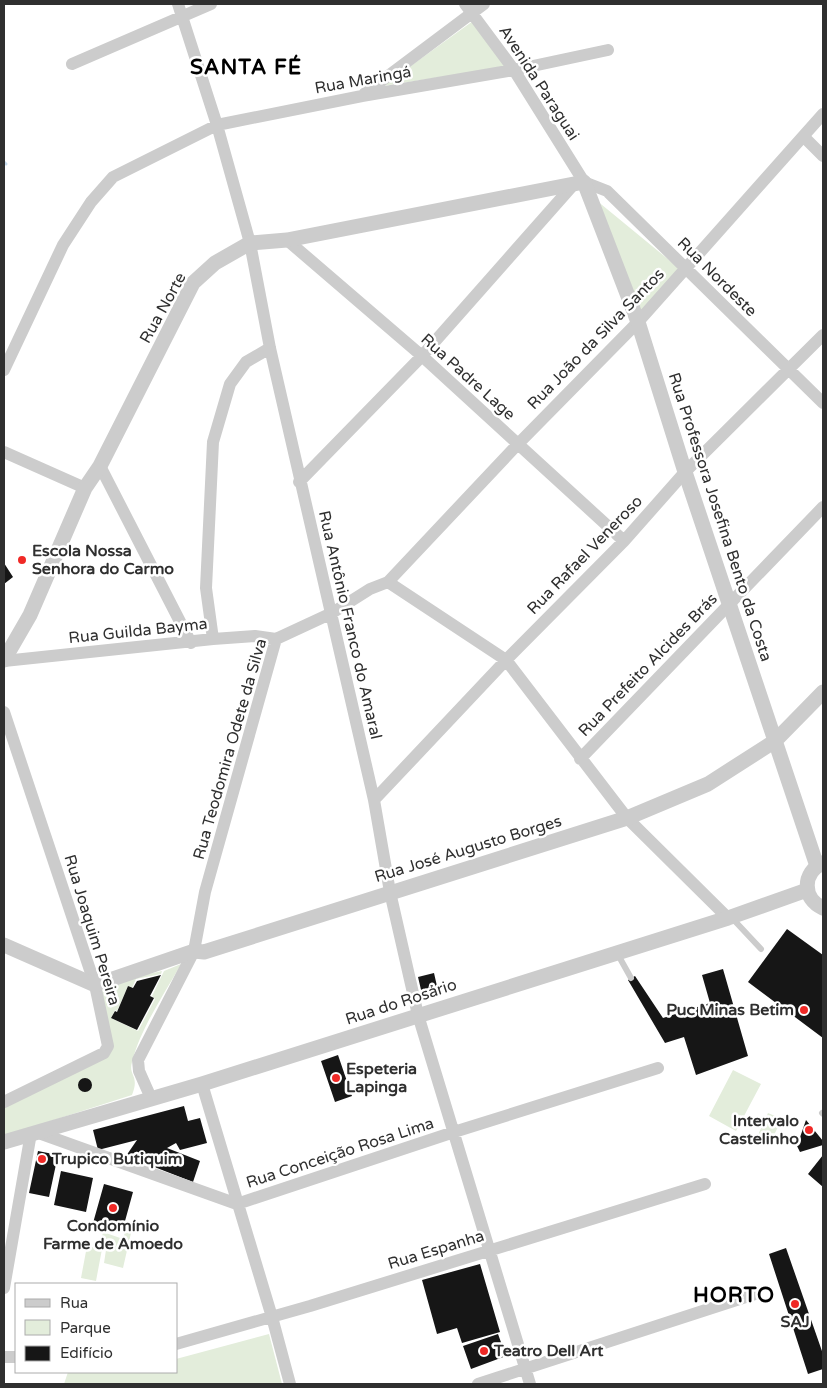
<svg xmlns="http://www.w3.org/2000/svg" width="827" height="1388" font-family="'Varela Round',sans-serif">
	<rect width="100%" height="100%" fill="#fff"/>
	<path fill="#e3eddb" d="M473,21L505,67L383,86Z
		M596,200L680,269L640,312Z
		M181,964C164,995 141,1027 132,1062C128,1076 140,1075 132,1095L4,1136V1108L105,1056L97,985L162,971L161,974L136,979L132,988L128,986L117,1011L115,1010L111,1018L138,1031L155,999L152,996L164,971Z
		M733,1070L761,1084L736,1131L709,1116Z
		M768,1113L782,1119L769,1145L756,1139Z
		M103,1232L123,1239L125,1232L131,1233L123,1268L104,1263L106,1250L101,1242Z
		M87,1246L102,1249L96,1281L81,1278Z
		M269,1334L282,1384H64L68,1372H176V1359Z"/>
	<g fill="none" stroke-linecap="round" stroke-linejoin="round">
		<path stroke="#c6dbee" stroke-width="3" d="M4,162L6,164"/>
	</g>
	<path fill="#161616" d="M4,563L13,577L4,584Z
		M787,929L823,955V1038L748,982Z
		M723,969L748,1056L696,1075L684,1037L665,1043L628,980L635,976L663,1018L710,1003L702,975Z
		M434,973L439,995L428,998L422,994L418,977Z
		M161,975L150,996L154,998L137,1030L111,1018L115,1011L117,1012L128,986L133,988L137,981Z
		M338,1055L352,1096L335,1102L321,1061Z
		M78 1085a7 7 0 1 1 14 0a7 7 0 1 1-14 0Z
		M184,1106L188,1121L200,1118L207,1143L180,1150L176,1143L167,1148L200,1161L193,1182L126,1156L137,1140L98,1150L93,1130Z
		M806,1120L823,1141V1145L800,1152L797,1146Z
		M38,1151L58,1155L49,1197L29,1193Z
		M823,1155V1187L808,1174Z
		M61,1171L93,1178L86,1212L54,1205Z
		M104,1184L133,1192L122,1232L93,1223Z
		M786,1248L823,1354V1369L808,1374L769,1254Z
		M480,1264L500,1332L462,1343L457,1328L437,1334L422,1280Z
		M498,1334L506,1356L471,1369L463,1346Z"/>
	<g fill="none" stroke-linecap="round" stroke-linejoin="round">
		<path stroke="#ccc" stroke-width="6" d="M732,918L761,949
			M617,953L631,978
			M822,1113L823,1114"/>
		<path stroke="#ccc" stroke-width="12" d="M178,4L217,125L250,243L270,348L374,800L390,892L418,1015L530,1384
			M465,4L514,70L584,182L607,191L823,403
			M72,64L211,4
			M364,94L484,4
			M804,137L823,156
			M287,240L422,356L624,541
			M4,370L63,245L91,202L113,177L217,125L362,96L514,70L608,50
			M4,452L85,488
			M100,466L191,643
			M299,482L422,356L574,184
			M388,582L518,444L638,322L823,114
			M213,639L206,588L213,442L230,384L246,362L270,348
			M4,661L213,639L255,636L276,639
			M4,712L95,985L108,1046L104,1053L4,1102
			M580,759L823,507
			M374,800L506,660L624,541L685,472L823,335
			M202,1084L272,1317L290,1384
			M151,1098L139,1071L138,1060L194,951L205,892L276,639L332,613L370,589L388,582L506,660L627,818L728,918
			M36,1132L237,1204L454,1132L658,1068
			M4,1288L31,1133
			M176,1344L310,1306L705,1184
			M4,1357H16
			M478,1384L755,1294"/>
		<path stroke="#ccc" stroke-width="15" d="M4,660L30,615L85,488L100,466L193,283L215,263L250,243L287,240L584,182L638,322L685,472L817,866
			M823,863C802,872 802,899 823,908
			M4,945L95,985L194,951L204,952L627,818L708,784L775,741L823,692
			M4,1142L202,1084L728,918L807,890"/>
	</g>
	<g fill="#f02926" stroke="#fff" stroke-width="2">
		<circle cx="22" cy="560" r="5"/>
		<circle cx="804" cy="1010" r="5"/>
		<circle cx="336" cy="1078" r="5"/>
		<circle cx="809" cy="1130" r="5"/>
		<circle cx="42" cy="1159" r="5"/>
		<circle cx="113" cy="1208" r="5"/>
		<circle cx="795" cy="1304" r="5"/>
		<circle cx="484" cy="1351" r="5"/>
	</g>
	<g text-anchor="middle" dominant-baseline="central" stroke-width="5" stroke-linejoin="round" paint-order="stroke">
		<g font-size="16" fill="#2f2f2f" stroke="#fff">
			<text transform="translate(363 80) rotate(-10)">Rua Maringá</text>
			<text transform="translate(539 83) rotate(57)">Avenida Paraguai</text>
			<text transform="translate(717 277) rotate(45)">Rua Nordeste</text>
			<text transform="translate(163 308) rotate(-61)">Rua Norte</text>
			<text transform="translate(596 339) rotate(-46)">Rua João da Silva Santos</text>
			<text transform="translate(468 377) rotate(42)">Rua Padre Lage</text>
			<text transform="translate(720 517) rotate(72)">Rua Professora Josefina Bento da Costa</text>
			<text transform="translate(585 555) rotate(-46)">Rua Rafael Veneroso</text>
			<text transform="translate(350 625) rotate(77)">Rua Antônio Franco do Amaral</text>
			<text transform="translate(138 631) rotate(-6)">Rua Guilda Bayma</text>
			<text transform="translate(648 665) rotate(-46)">Rua Prefeito Alcides Brás</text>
			<text transform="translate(230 749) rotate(-74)">Rua Teodomira Odete da Silva</text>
			<text transform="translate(468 849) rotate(-17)">Rua José Augusto Borges</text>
			<text transform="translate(92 930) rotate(73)">Rua Joaquim Pereira</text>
			<text transform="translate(401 1002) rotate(-18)">Rua do Rosário</text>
			<text transform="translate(340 1153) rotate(-18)">Rua Conceição Rosa Lima</text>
			<text transform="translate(436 1250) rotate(-17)">Rua Espanha</text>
		</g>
		<g font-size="16" font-weight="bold" fill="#2f2f2f" stroke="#fff" text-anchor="start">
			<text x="32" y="551">Escola Nossa<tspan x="32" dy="18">Senhora do Carmo</tspan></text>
			<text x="794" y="1010" text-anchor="end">Puc Minas Betim</text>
			<text x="346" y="1069">Espeteria<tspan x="346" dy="18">Lapinga</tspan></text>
			<text x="799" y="1121" text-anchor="end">Intervalo<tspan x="799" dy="18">Castelinho</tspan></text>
			<text x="52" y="1159">Trupico Butiquim</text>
			<text x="113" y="1226" text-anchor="middle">Condomínio<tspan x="113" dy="18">Farme de Amoedo</tspan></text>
			<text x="795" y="1322" text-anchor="middle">SAJ</text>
			<text x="494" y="1351">Teatro Dell Art</text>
		</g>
		<g font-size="21" font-weight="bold" letter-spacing="1" fill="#000" stroke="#fff">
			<text x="246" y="67">SANTA FÉ</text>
			<text x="734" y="1295">HORTO</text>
		</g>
	</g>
	<rect width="827" height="1388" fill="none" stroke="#2f2f2f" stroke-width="10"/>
	<rect x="15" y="1283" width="162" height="90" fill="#ffffff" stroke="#acacac"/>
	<rect x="25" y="1299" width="25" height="8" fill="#cccccc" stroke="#acacac"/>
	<text x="60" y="1308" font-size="15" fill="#2f2f2f">Rua</text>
	<rect x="25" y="1320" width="25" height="15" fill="#e3eddb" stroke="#acacac"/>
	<text x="60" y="1333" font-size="15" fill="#2f2f2f">Parque</text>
	<rect x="25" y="1346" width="25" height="15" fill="#161616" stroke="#acacac"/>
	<text x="60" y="1358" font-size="15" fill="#2f2f2f">Edifício</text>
</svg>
